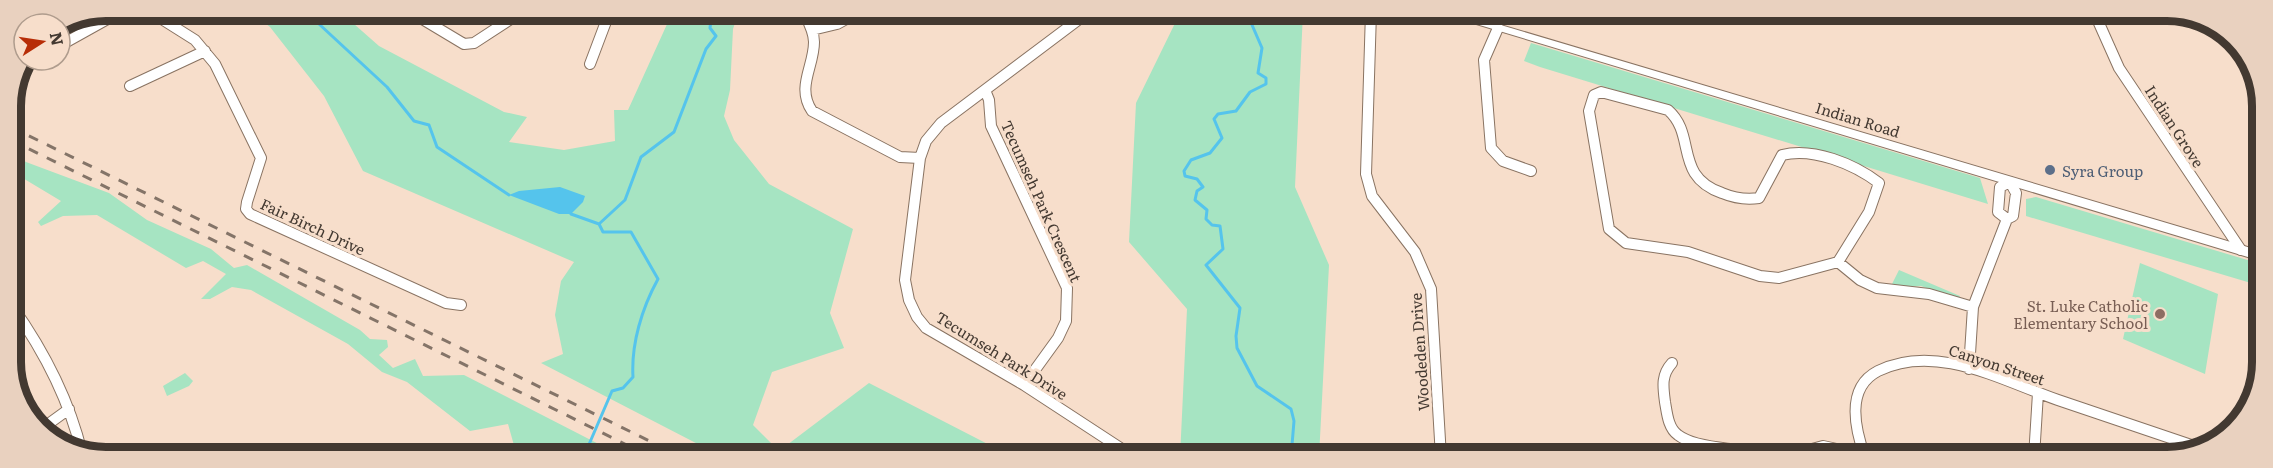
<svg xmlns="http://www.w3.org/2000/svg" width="2273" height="468" font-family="Literata,serif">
	<rect width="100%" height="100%" fill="#f7decb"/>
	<path fill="#a6e4c2" d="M250,11H350L354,24L379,46L504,112L527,117L509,142L564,150L615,141L614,110H628L673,11H739L733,29L730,90L724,116L734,140L769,184L853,229L830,313L844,348L772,372L753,425L779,451L869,383L1011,456H721L541,363L563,354L555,315L561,281L574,262L363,171L324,96L270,27Z
		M1181,11L1303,12L1295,187L1329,265L1319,457H1180L1187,309L1129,242L1136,103Z
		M1531,43L1980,178L1988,204L1540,67L1524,61Z
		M11,152L26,162L109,193L147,220L211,249L234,268L247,265L360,330L370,339L387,340L388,347L379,355L393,368L415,359L423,376L464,375L622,456H517L508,424L470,431L407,382L382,372L348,344L251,290L232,287L210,299H201L226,274L203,261L186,268L97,215L63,216L41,226L38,222L61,201L11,171Z
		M2036,197L2261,264V286L2026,216V199Z
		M2140,263L2218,294L2205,374L2123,339Z
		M1899,270L1960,296L1958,300L1921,286L1890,288Z
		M185,373L193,381L189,386L167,396L163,386Z"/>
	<path fill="#55c4ec" d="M560,187L585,196L583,202L571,214H559L509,195L519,191Z"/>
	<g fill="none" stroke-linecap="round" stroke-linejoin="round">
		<path stroke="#55c4ec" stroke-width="3" d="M305,11L387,87L414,121L429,125L437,147L509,195
			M1246,11L1262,48L1258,73L1266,78V84L1250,92L1236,111L1218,114L1214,119L1222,138L1210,153L1191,160L1184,171L1185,176L1197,179L1203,187L1197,191L1195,200L1207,210L1206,219L1212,225L1220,226L1223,249L1206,265L1240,308L1236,336L1237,348L1257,386L1291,409L1294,421L1292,445L1298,457
			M571,214L599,224
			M584,456L612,391L623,388L633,377C631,344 642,308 658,279L631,232H603L599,224L625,200L641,157L674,132L706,49L716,36L710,28L711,20L721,11"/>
		<g stroke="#897362" stroke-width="12">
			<path id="minor" d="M149,11L195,40L215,64L261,158L247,202L246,209L250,214L446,303L461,305
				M409,11L464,44L474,43L523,11
				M803,11C808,21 814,31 814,42C814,67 796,87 812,111L900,157L920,158
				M1090,11L941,123L926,141L920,158L905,280L909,300L917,317L926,328L1024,385L1128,453
				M1371,12L1366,174L1372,196L1415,252L1431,289L1441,457
				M2094,12L2119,68L2241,250
				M1498,28L1484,60L1491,148L1503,161L1531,171
				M812,30L837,24L861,11
				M61,45L122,11
				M590,64L610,11
				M130,86L205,51
				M985,90L989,100L991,126L1067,288L1066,321L1058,338L1024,385
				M1601,92L1668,110C1697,135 1673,176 1722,193C1734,198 1746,200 1759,198L1782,155C1813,147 1854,164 1879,183L1869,212L1838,262L1779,278L1760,276L1688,252L1626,243L1609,229L1589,111L1594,95Z
				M2010,182L2016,193L2013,216L2007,219L1998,212L2000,187Z
				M1838,262L1860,280L1877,288L1929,294L1973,307
				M12,306C44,351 69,399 82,453
				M1672,363C1661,375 1663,387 1665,402C1667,413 1668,428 1678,435C1700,452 1772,451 1801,452L1812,457
				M1969,369L1973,307L2007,219
				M40,430L69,409
				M1801,452L1823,446L1864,455
				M1865,457C1855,429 1845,388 1878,371C1936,342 2003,381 2058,400C2104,416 2151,431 2197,447
				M2034,457L2038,393"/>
		</g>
		<g stroke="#897362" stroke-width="2">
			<path id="tertiary" d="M1442,12H1457L2261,251V261L1443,14Z"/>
		</g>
		<use href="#minor" stroke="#fff" stroke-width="10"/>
		<use href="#tertiary" fill="#fff" fill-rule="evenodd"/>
		<path stroke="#847468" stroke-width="3" stroke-dasharray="10 10" stroke-linecap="butt" d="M11,127L680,456
			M11,140L649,456"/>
	</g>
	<circle fill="#5c6f8a" stroke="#f7decb" stroke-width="2" cx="2050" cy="170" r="6"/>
	<circle fill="#8d6e63" stroke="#f7decb" stroke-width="2" cx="2160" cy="314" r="6"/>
	<g text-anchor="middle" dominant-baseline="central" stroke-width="6" stroke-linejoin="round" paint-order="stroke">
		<g font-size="15" fill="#433931" stroke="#f7decb">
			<text transform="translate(1858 119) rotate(17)">Indian Road</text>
			<text transform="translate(2175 126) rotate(57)">Indian Grove</text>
			<text transform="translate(1042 201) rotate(66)">Tecumseh Park Crescent</text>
			<text transform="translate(313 226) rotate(25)">Fair Birch Drive</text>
			<text transform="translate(1419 352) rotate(-94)">Woodeden Drive</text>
			<text transform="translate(1002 355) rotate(32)">Tecumseh Park Drive</text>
			<text transform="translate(1997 364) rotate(18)">Canyon Street</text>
		</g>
		<g font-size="15" fill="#4e5e75" stroke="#f7decb" text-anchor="start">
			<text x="2062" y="170">Syra Group</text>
		</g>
		<g font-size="15" fill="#785e54" stroke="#f7decb" text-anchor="end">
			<text x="2148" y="305">St. Luke Catholic<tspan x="2148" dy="17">Elementary School</tspan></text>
		</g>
	</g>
	<path d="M0 0H2273V468H0ZM106 21H2167A85 85 0 0 1 2252 106V362A85 85 0 0 1 2167 447H106A85 85 0 0 1 21 362V106A85 85 0 0 1 106 21Z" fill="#e9d1bf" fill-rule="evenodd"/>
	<path fill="none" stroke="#433931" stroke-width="8" d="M106 21H2167A85 85 0 0 1 2252 106V362A85 85 0 0 1 2167 447H106A85 85 0 0 1 21 362V106A85 85 0 0 1 106 21Z"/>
	<g transform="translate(42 42) rotate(78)"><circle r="28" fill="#f7decb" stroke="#af9c8d" stroke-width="1.5"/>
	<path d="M0-4.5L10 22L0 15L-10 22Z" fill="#b72d07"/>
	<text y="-9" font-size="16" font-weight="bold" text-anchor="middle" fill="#433931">N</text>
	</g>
</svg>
